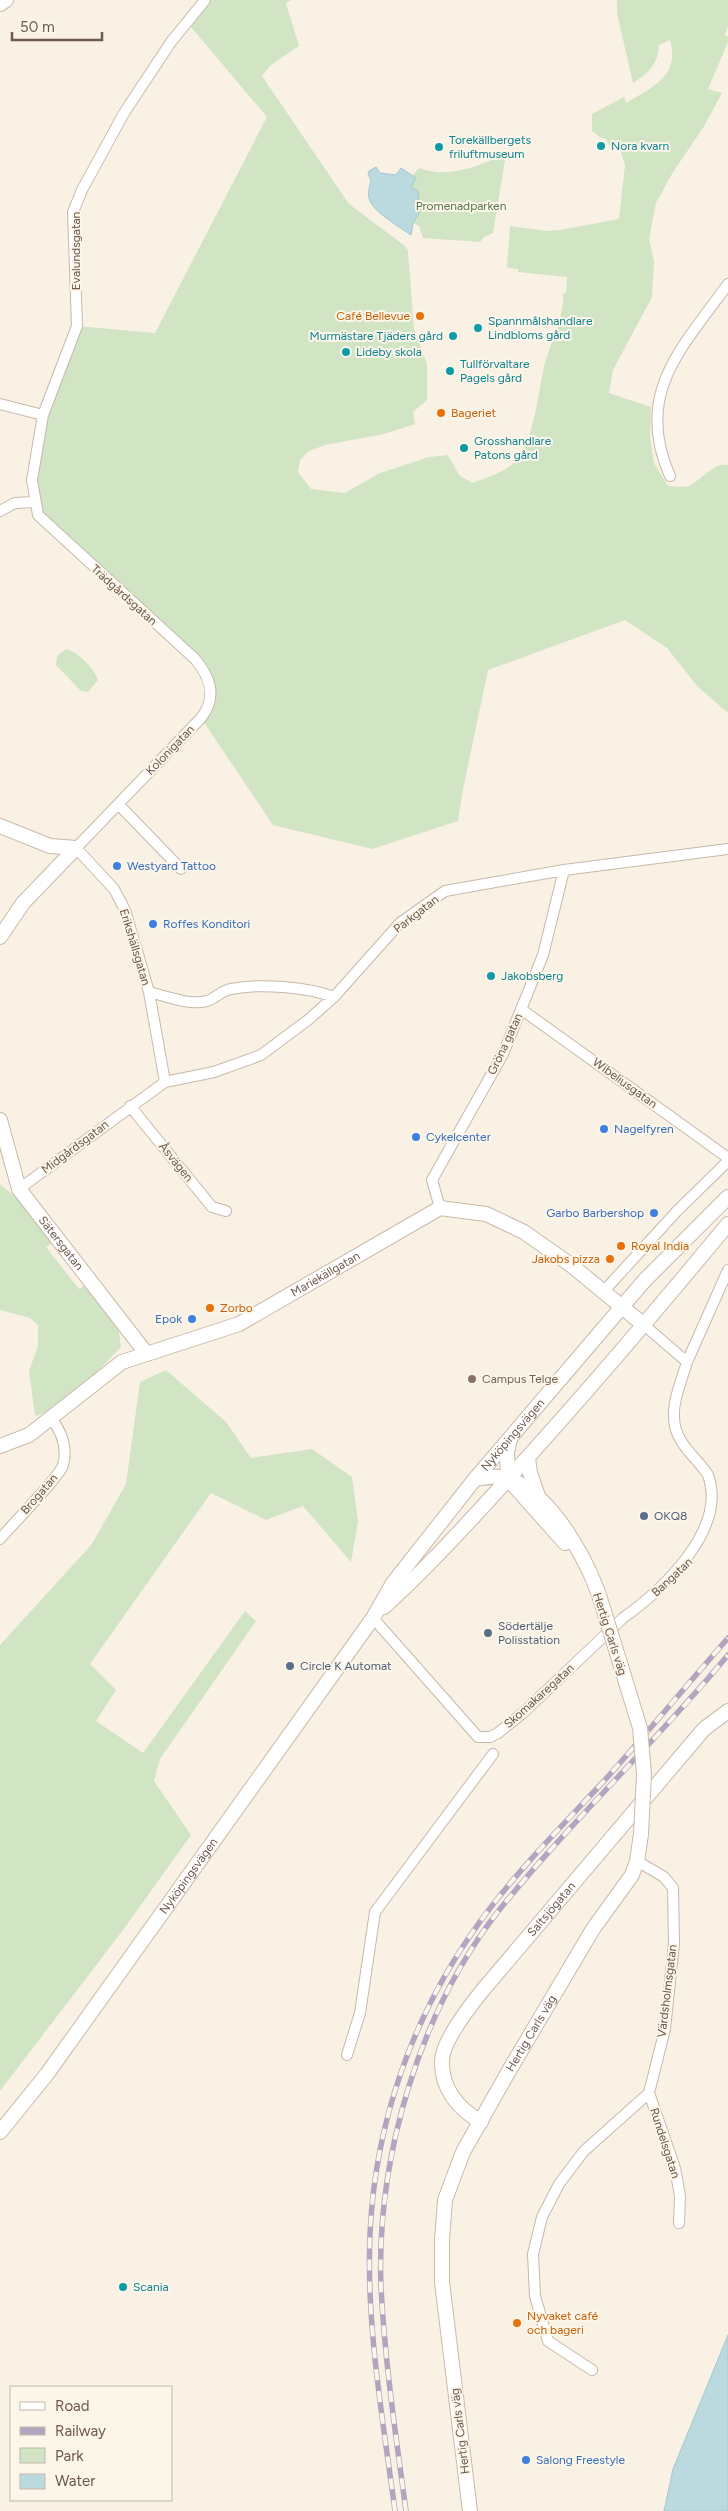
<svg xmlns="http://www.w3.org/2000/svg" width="728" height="2511" font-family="Figtree,sans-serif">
	<rect width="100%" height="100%" fill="#f9f1e4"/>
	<path fill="#d1e4c4" d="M211,0H291L286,3L299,46L271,65L262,76L349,204L405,246L408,251L414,329L427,364V400L413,412L415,424L384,434L325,445L309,451L300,460L298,472L311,489L345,493L380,473L429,457L448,455L459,475L472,483C486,478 509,471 518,458C536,430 537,398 544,367C550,342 564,320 563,294L566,293L567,277L518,272V269L507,268L510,226L547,231L560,230L619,219L625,165L620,149L609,145L606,139L600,137L592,131V114L624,97L626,103C653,87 680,76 670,40L659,45C658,64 649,73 633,83L617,13V0H728V26L725,35L728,37V42L708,89L722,93L703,128L673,172L656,203L649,239L654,261L652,297L613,370L609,393L651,407L650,437L654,463L668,486C674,486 683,488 689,486C700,481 715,461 728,465V713L698,687L667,648L625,620L488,670L463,789L458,821L372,849L273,825L201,718L211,700L203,668L38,515L34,502L43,415L77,326L155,333L267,117L191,27Z
		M506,154L493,233L484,237L480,242L423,238L419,226L413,223L417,219L414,190L411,187L416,178L413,175L419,168C450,179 478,166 506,154Z
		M66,649C78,652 94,668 98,680L88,692L81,691L56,665L57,656Z
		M0,1184L22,1202L56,1240L46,1247L79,1289L89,1282L118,1326L121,1347C99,1370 65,1408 35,1416L29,1371L38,1346V1325L30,1318L0,1310Z
		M166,1370L226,1422L251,1458L312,1449L352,1477L358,1522L351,1562L303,1506L266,1520L211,1493L90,1664L116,1690L96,1721L143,1753L245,1611L256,1621L160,1759L154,1781L191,1835L123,1930L0,2091V1645L92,1544L126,1484L140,1382Z"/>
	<path fill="#bbdadf" stroke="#a3c8cf" d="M376,167L380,173L396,175L401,168L416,178L411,187L418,191L419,214L413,223L411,235C401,228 374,212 370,201C367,195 369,188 371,181L368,174L369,171Z
		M728,2335V2511H664L673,2469Z"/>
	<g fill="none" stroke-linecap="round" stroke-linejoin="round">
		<g stroke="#c8b8ac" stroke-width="12">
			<path id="street" d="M0,404L43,415
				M670,476C633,393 683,347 728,284
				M0,511L15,503L34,502
				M119,805L181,869
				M149,992C166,996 190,1006 207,1001C215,999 222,990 231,989C260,983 307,987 334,997
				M521,1009L728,1158
				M165,1082L149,992L125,910L114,889L76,848L201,718C217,698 211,678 195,659L38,515L32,480L43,415L77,326L73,212L82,190L124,113L171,42L205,0
				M130,1106L212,1207L226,1211
				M19,1189L165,1082L214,1072L261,1055L308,1020L334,997L400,923L445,891L564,870L728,849
				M440,1208L432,1180L503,1054L543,955L564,870
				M604,1291L677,1211L728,1161
				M644,1325L687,1362L728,1270
				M0,1539C10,1527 61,1475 63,1465C68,1447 62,1432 51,1418
				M373,1618L478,1737H490L498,1733L524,1712L623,1618C661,1591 728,1530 708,1475C696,1456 674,1443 674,1417C673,1400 682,1379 687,1362
				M347,2055L360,2013L375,1912L493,1754
				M649,2093L675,2168L680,2196L679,2223
				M592,2370L548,2341L535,2296L533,2254L542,2217L559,2184L584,2151L649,2093L665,2029L674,1944L673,1888L664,1877L637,1861"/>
		</g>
		<g stroke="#cbb9aa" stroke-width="16">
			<g id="secondary">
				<path d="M0,4L6,0"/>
				<path d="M0,826L50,846L76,848"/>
				<path d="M0,937L23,903L76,848"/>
				<path id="s1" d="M0,1120L19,1189L146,1353"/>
				<path d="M510,1439L507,1452L508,1479L565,1543"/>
				<path id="s2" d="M0,1446L29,1435L122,1362L239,1324L440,1208L486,1214L524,1232L571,1265L644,1325"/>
				<path d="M528,1458L530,1473L538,1496"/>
				<path d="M475,1479C486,1477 498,1475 509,1479C554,1495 592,1567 604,1611"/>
				<path d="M384,1607C428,1567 468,1523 508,1479C584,1396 656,1311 728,1224"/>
				<path id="s3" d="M481,2122C459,2109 441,2089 442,2061C442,2042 470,2006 482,1991L704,1729L728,1711"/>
				<path id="s4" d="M0,2132L47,2074L373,1618L393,1583L475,1479L644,1281L728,1197"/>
				<path id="s5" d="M470,2511L442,2282V2240L445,2200L463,2152L510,2069L593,1929L632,1875L637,1861L641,1834"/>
			</g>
		</g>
		<use href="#street" stroke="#fff" stroke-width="10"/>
		<use href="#secondary" stroke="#fff" stroke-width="14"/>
		<g stroke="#b3a4c0" stroke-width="5.5">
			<path id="rail" d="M395,2511C383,2420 366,2326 370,2234C375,2122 413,2014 479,1923C516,1872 561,1827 604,1781C646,1734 686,1686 728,1638
				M406,2511C396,2437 385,2363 381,2288C376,2159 419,2011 500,1909C571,1821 655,1743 728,1655"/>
		</g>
		<use href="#rail" stroke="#fcf5e9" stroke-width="4" stroke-dasharray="11" stroke-linecap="butt"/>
		<g stroke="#cbb9aa" stroke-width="16" stroke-linecap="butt">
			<path id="secondary-bridge" d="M604,1611L640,1728L644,1774L641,1834"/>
		</g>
		<use href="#secondary-bridge" stroke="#fff" stroke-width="14"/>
	</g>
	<g fill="#0f9aa8" stroke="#fcf5e9" stroke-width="2">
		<circle cx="601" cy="146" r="5"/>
		<circle cx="439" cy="147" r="5"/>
		<circle cx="478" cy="328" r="5"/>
		<circle cx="453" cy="336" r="5"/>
		<circle cx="346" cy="352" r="5"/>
		<circle cx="450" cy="371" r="5"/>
		<circle cx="464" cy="448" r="5"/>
		<circle cx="491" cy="976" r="5"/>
		<circle cx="123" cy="2287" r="5"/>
	</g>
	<g fill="#e8710a" stroke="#fcf5e9" stroke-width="2">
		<circle cx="420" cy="316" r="5"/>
		<circle cx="441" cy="413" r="5"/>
		<circle cx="621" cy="1246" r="5"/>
		<circle cx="610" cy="1259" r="5"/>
		<circle cx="210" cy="1308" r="5"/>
		<circle cx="517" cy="2323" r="5"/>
	</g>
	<g fill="#3f7fe0" stroke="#fcf5e9" stroke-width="2">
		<circle cx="117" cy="866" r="5"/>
		<circle cx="153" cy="924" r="5"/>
		<circle cx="604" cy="1129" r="5"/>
		<circle cx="416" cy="1137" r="5"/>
		<circle cx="654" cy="1213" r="5"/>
		<circle cx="192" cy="1319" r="5"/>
		<circle cx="526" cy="2460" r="5"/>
	</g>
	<circle fill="#8d6e63" stroke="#fcf5e9" stroke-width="2" cx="472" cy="1379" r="5"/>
	<g fill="#5c6f8a" stroke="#fcf5e9" stroke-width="2">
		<circle cx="644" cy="1516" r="5"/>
		<circle cx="488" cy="1633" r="5"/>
		<circle cx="290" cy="1666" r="5"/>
	</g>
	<g text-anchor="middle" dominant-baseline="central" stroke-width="4" stroke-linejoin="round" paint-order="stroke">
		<g font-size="12" fill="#0d838f" stroke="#fcf5e9" text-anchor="start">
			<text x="449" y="140">Torekällbergets<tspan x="449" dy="14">friluftmuseum</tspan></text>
			<text x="611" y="146">Nora kvarn</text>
			<text x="488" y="321">Spannmålshandlare<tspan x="488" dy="14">Lindbloms gård</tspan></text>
			<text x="443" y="336" text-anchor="end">Murmästare Tjäders gård</text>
			<text x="356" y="352">Lideby skola</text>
			<text x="460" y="364">Tullförvaltare<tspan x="460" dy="14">Pagels gård</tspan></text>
			<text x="474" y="441">Grosshandlare<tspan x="474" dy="14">Patons gård</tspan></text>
			<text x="501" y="976">Jakobsberg</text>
			<text x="133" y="2287">Scania</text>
		</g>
		<g font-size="12" fill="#56774a" stroke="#fcf5e9">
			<text x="461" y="206">Promenadparken</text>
		</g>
		<g font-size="12" fill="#6d594d" stroke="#fcf5e9">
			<text transform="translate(76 251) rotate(-90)">Evalundsgatan</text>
			<text transform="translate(124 595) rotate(42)">Trädgårdsgatan</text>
			<text transform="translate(170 750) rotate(-46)">Kolonigatan</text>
			<text transform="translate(416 914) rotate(-38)">Parkgatan</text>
			<text transform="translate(135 947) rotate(73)">Erikshällsgatan</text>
			<text transform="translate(505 1044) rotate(-65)">Gröna gatan</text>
			<text transform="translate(625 1083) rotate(36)">Wibeliusgatan</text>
			<text transform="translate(75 1147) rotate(-37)">Midgårdsgatan</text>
			<text transform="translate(176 1162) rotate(51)">Åsvägen</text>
			<text stroke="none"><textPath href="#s1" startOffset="140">Sätersgatan</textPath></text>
			<text stroke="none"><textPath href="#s2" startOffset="372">Mariekällgatan</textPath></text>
			<text stroke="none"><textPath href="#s4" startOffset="866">Nyköpingsvägen</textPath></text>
			<text transform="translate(39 1494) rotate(-49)">Brogatan</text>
			<text transform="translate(672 1577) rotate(-43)">Bangatan</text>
			<text transform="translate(610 1634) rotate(72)">Hertig Carls väg</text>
			<text transform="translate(539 1696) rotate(-42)">Skomakaregatan</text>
			<text stroke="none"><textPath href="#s4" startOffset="318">Nyköpingsvägen</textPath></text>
			<text stroke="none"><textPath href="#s3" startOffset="265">Saltsjögatan</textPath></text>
			<text transform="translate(667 1991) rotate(-83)">Värdsholmsgatan</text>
			<text stroke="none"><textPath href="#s5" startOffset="501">Hertig Carls väg</textPath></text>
			<text transform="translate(665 2143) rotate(72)">Rundelsgatan</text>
			<text transform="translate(460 2431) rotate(-97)">Hertig Carls väg</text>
		</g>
		<g font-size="12" fill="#c56008" stroke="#fcf5e9" text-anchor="start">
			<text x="410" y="316" text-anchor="end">Café Bellevue</text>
			<text x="451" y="413">Bageriet</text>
			<text x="631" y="1246">Royal India</text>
			<text x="600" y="1259" text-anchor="end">Jakobs pizza</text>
			<text x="220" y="1308">Zorbo</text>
			<text x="527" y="2316">Nyvaket café<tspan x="527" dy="14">och bageri</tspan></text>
		</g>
		<g font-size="12" fill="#366cbe" stroke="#fcf5e9" text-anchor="start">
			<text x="127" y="866">Westyard Tattoo</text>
			<text x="163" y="924">Roffes Konditori</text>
			<text x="614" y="1129">Nagelfyren</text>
			<text x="426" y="1137">Cykelcenter</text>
			<text x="644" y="1213" text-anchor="end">Garbo Barbershop</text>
			<text x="182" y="1319" text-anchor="end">Epok</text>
			<text x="536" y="2460">Salong Freestyle</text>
		</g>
		<g font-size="12" fill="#785e54" stroke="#fcf5e9" text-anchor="start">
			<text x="482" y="1379">Campus Telge</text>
		</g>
		<g font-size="12" fill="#4e5e75" stroke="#fcf5e9" text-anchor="start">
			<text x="654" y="1516">OKQ8</text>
			<text x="498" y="1626">Södertälje<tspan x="498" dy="14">Polisstation</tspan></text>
			<text x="300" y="1666">Circle K Automat</text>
		</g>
	</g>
	<rect x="10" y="2386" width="162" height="115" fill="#fcf5e9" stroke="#c3b7ab"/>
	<rect x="20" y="2402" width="25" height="8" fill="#ffffff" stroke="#c3b7ab"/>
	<text x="55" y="2411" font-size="15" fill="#6d594d">Road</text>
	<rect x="20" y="2427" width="25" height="8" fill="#b3a4c0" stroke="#c3b7ab"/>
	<text x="55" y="2436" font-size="15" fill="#6d594d">Railway</text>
	<rect x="20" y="2448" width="25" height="15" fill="#d1e4c4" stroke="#c3b7ab"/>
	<text x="55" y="2461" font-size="15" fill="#6d594d">Park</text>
	<rect x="20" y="2474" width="25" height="15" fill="#bbdadf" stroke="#c3b7ab"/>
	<text x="55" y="2486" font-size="15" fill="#6d594d">Water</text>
	<path d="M12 32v8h90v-8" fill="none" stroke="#6d594d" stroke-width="2.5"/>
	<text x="20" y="32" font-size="15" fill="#6d594d" stroke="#fcf5e9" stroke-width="4" paint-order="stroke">50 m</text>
</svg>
